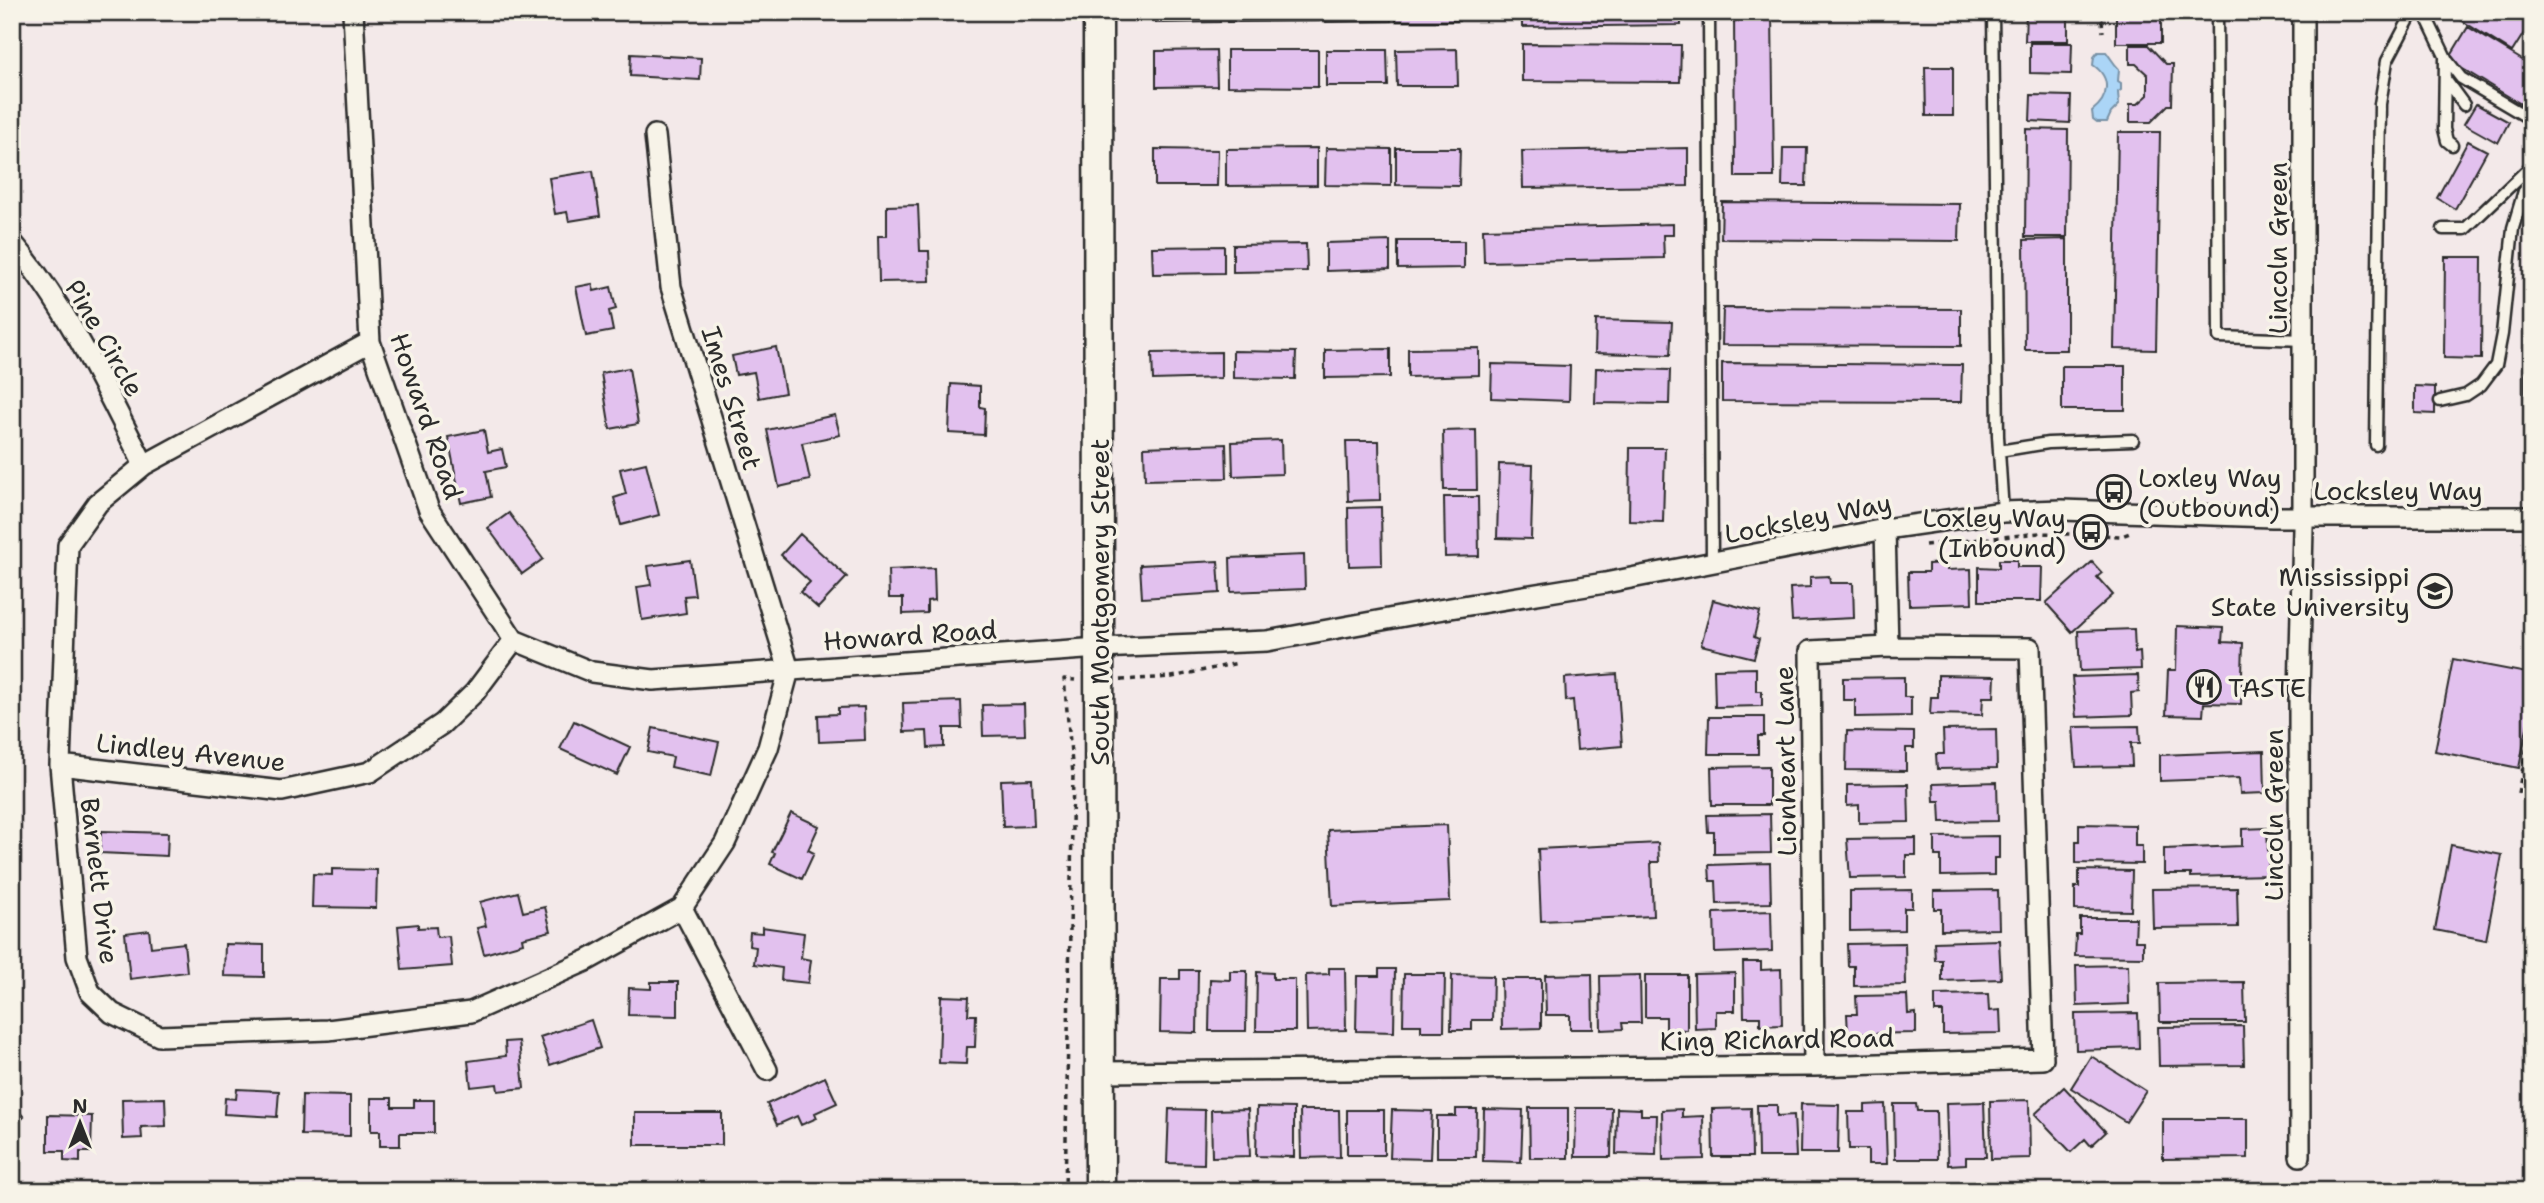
<svg xmlns="http://www.w3.org/2000/svg" width="2544" height="1203" font-family="'Shantell Sans',sans-serif">
	<rect width="100%" height="100%" fill="#f3e9e9"/>
	<filter id="ink" filterUnits="userSpaceOnUse"><feTurbulence type="fractalNoise" baseFrequency=".0143" numOctaves="2"/><feDisplacementMap in="SourceGraphic" scale="14" xChannelSelector="R" yChannelSelector="G"/><feConvolveMatrix kernelMatrix="1 2 1 2 8 2 1 2 1" color-interpolation-filters="sRGB"/></filter>
	<g filter="url(#ink)">
		<path fill="#abd5f6" stroke="#7891a5" stroke-width="2" d="M2098,52H2106C2111,58 2113,63 2119,69L2118,81L2121,83V90L2118,92L2119,105L2111,113L2107,122H2097L2093,119L2092,111C2109,98 2112,78 2093,65L2094,57Z"/>
		<path fill="#e2c1ee" stroke="#2b2b2b" stroke-width="2" d="M1156,12H1219L1220,22L1156,23Z
			M1227,12H1319V21L1227,22Z
			M1326,12H1391V21L1326,22Z
			M1397,12H1459V21H1396Z
			M1522,12H1681V25L1522,27Z
			M1734,12H1772L1774,177H1735Z
			M2026,12H2068V41H2025Z
			M2116,12H2161V43H2116Z
			M2448,12H2508L2529,25L2512,52Z
			M2468,27L2532,66V86L2521,104L2448,60Z
			M2030,43H2072L2071,74L2030,73Z
			M1522,44L1681,45L1680,82L1522,81Z
			M2130,45H2148L2166,64H2173L2172,105H2168L2151,122H2130V104H2138L2148,95V75L2136,64H2130Z
			M1457,49L1458,86H1397L1396,50Z
			M1216,50L1217,86L1156,87V51Z
			M1227,50H1318V87L1227,86Z
			M1326,50H1387L1388,86H1326Z
			M631,54L701,58L700,80L630,76Z
			M1925,67H1953V116H1926Z
			M2031,95L2071,96L2070,123L2030,121Z
			M2476,104L2509,122L2498,143L2464,124Z
			M2026,129L2068,130L2067,237H2025Z
			M2118,132H2160L2156,350L2114,349Z
			M2468,141L2487,151L2455,209L2437,198Z
			M1317,148V185L1226,186V149Z
			M1326,148L1391,149V186L1325,185Z
			M1396,148H1460L1459,186L1396,185Z
			M1688,148V186L1523,188L1522,151Z
			M1783,148H1807L1806,186H1782Z
			M1155,149L1218,150L1217,186H1155Z
			M593,171L600,216L569,221L567,212L555,214L549,178Z
			M1722,202L1960,204L1959,241L1721,239Z
			M918,205L920,251H929L930,281L879,282L878,236H887V206Z
			M1673,224V235H1663L1664,258L1484,262L1483,229Z
			M2067,239V350H2025L2024,240Z
			M1390,241V269L1326,271V243Z
			M1398,241H1464V268L1398,269Z
			M1306,244L1307,271L1233,272V245Z
			M1224,246V273L1153,274L1152,247Z
			M2445,257H2482L2481,359L2444,358Z
			M592,284L594,291L611,287L616,309L609,311L613,331L586,336L576,287Z
			M1723,308L1961,309V346L1722,345Z
			M1596,320L1672,322L1670,355L1595,353Z
			M776,347L785,393L759,398L754,372L736,375L732,356Z
			M1479,348V375L1408,377V349Z
			M1390,349V377L1325,378V350Z
			M1233,351L1296,352L1295,379L1233,378Z
			M1221,352V378L1153,380L1152,353Z
			M2525,352H2532V422H2525Z
			M1722,363L1962,365L1961,402L1722,401Z
			M1492,364L1570,366L1569,401L1491,398Z
			M2062,366H2125V410H2062Z
			M629,368L638,424L610,429L601,373Z
			M1596,368L1670,370L1669,404L1595,403Z
			M951,384L980,386V407L985,408L984,435L949,433Z
			M2415,386L2435,387V414L2415,413Z
			M835,415L840,435L802,443L810,480L779,487L767,430Z
			M484,430L488,452L502,449L506,467L486,471L491,497L461,503L448,437Z
			M1476,430L1477,490H1444L1443,431Z
			M1281,440L1282,474L1233,476L1232,442Z
			M1346,441H1379L1380,500L1348,501Z
			M1226,444L1227,478L1145,480L1144,447Z
			M1630,448H1665L1663,522L1629,521Z
			M646,463L659,515L621,525L614,498L626,494L620,469Z
			M1499,464L1533,465L1531,539L1497,538Z
			M1444,497H1478L1479,556L1445,557Z
			M1381,507L1382,565L1349,566L1348,508Z
			M509,513L543,559L522,574L488,528Z
			M800,534L847,577L818,608L800,592L810,582L781,555Z
			M1304,555L1305,589L1231,592L1230,558Z
			M690,560L695,595L684,596L686,613L642,620L637,587L651,585L648,566Z
			M1999,560H2017V567H2042L2041,601H1979V567L1999,568Z
			M1218,561L1220,593L1142,598L1140,565Z
			M2092,562L2102,573L2097,577L2113,595L2072,632L2046,603Z
			M1947,563V570L1971,569L1972,603L1909,605L1908,572H1928V564Z
			M934,568L935,600L927,601V613L903,614V598H889L888,570Z
			M1829,576L1830,583H1853L1854,618L1792,621L1790,588L1810,587V577Z
			M1713,600L1760,612L1754,637L1759,639L1754,658L1701,645Z
			M2177,626L2223,628L2222,642L2243,643L2241,704L2204,703L2203,716L2166,715L2168,670H2176Z
			M2134,629L2135,653L2140,652L2141,669L2080,671L2078,631Z
			M2453,659L2532,674V702L2519,768L2435,751Z
			M1756,668V691H1762V706L1715,707L1714,669Z
			M1617,674L1622,746L1577,750L1573,700L1566,701L1565,678Z
			M1938,675L1995,676L1994,697H1983L1982,715L1930,714L1931,697H1938Z
			M2138,675L2139,692L2131,693L2132,715L2076,717L2072,677Z
			M1904,677V697H1911V716L1855,717V700H1843V678Z
			M961,701L962,728H944V747L928,748L927,731L904,732L903,703Z
			M1024,704L1025,735L983,736L982,705Z
			M864,707L865,740L819,742L818,715L838,714V708Z
			M1709,717H1764V736H1758V754H1708Z
			M574,721L630,747L617,775L560,749Z
			M2139,726L2140,743H2131L2132,766L2076,767L2073,727Z
			M653,728L719,742L711,776L671,767L673,757L648,752Z
			M1996,729L1997,768L1937,769L1936,754H1944L1943,730Z
			M1847,731L1914,732V748H1906V771L1846,770Z
			M2264,751L2265,793L2240,794L2239,778L2160,781V755Z
			M1769,766V805H1712L1711,767Z
			M1032,779L1034,826L1003,827L1001,780Z
			M1997,782L1998,821L1941,822L1940,801H1934L1933,784Z
			M1908,784L1909,822L1859,823V805L1847,806V785Z
			M791,813L819,826L808,850L814,853L802,879L770,864L775,853L772,852Z
			M1770,814L1771,853L1714,854V832H1708L1707,815Z
			M2079,824L2135,825V846H2142V864L2076,863V841H2079Z
			M1447,825L1450,901L1332,906L1328,830Z
			M2267,828L2269,875L2191,877V874H2164V849L2242,846V829Z
			M101,831L168,833L167,856L100,853Z
			M1999,836V858H1994V875L1941,876V856H1935V837Z
			M1916,838V855H1906V877L1850,878L1847,839Z
			M1658,843L1659,862H1651L1653,916L1541,921L1538,849Z
			M2451,845L2502,855L2486,940L2435,930Z
			M1770,863L1771,903L1717,904L1716,881H1710L1709,865Z
			M332,869L377,870L376,908L312,907L313,874L332,875Z
			M2079,870L2132,871L2131,911L2075,910V887H2079Z
			M2237,888L2238,927L2153,928L2152,889Z
			M1912,890V908H1904V930L1850,931V891Z
			M1998,890L1999,929L1941,930V909H1934V891Z
			M518,892L523,912L545,907L551,931L522,938L523,943L484,954L477,928L486,926L480,902Z
			M1771,911L1772,951L1715,953L1714,913Z
			M2080,918H2136L2135,941H2143V957L2075,956L2076,934H2080Z
			M418,924V928L436,927L437,937L449,936L452,966L402,970L398,926Z
			M762,927L804,933L801,958L811,960L808,983L781,980L782,968L754,964L756,947L749,946L750,932L762,933Z
			M149,930L151,947L184,943L187,972L130,979L125,933Z
			M1999,940L2001,979L1942,981V960H1935L1934,942Z
			M1905,943L1906,985L1854,986V966H1848L1847,944Z
			M225,944L264,945V977L224,976Z
			M1743,962H1761V970L1781,969L1782,1025L1760,1026V1017H1744Z
			M2128,965L2129,1004L2077,1006L2076,966Z
			M1329,968H1345L1346,1030L1307,1031L1306,975L1329,974Z
			M1379,969H1395L1394,1032L1356,1031L1357,976H1379Z
			M1180,970H1198L1197,1033L1160,1032L1161,979H1180Z
			M1230,971H1247L1246,1031H1209L1210,979L1230,980Z
			M1257,972L1273,973V979H1295V1031H1256Z
			M1735,973V1011H1716V1028L1695,1029L1694,974Z
			M1404,974H1445L1444,1031H1421V1025H1403Z
			M1592,974L1593,1029H1570V1015H1546L1545,975Z
			M1452,975L1493,976L1492,1020H1472V1030H1451Z
			M1640,975L1641,1023H1622L1623,1029L1601,1030L1600,976Z
			M1645,975H1687V1030L1666,1029V1017H1645Z
			M1501,979H1541V1028L1502,1029Z
			M651,982H678V1016L628,1015L629,988L651,989Z
			M2244,982L2245,1022H2160L2159,983Z
			M1988,994L1989,1011L2000,1010L2001,1033L1943,1034V1012H1935V995Z
			M1907,995L1908,1014L1916,1013V1033L1848,1034L1847,1014H1857L1856,996Z
			M941,996L969,997L968,1015H976L975,1047H967L966,1064L939,1063Z
			M2138,1013L2139,1048L2076,1050L2075,1014Z
			M591,1020L600,1048L550,1065L540,1037Z
			M2243,1026L2244,1065L2159,1066L2158,1027Z
			M519,1041L524,1088L498,1091L497,1084L471,1087L468,1061L506,1056L505,1042Z
			M2091,1056L2146,1091L2126,1122L2071,1088Z
			M825,1077L837,1103L815,1113L817,1118L801,1125L797,1116L777,1125L767,1104Z
			M2064,1087L2106,1132L2091,1146L2085,1139L2071,1152L2035,1114Z
			M237,1089L279,1091L277,1117L224,1114L225,1098L236,1099Z
			M302,1095L350,1096V1136L301,1135Z
			M165,1098L166,1126L141,1127L142,1138L123,1139L122,1099Z
			M371,1098H392V1107H414V1100H434V1133H400V1146H380V1131H371Z
			M2029,1100L2030,1158L1991,1159L1990,1101Z
			M1984,1102L1986,1157H1966V1164L1948,1165L1946,1103Z
			M12,1104L24,1117L12,1128Z
			M1801,1104L1839,1105L1838,1153H1800Z
			M1885,1104L1887,1164H1868V1149H1849L1848,1112H1865V1105Z
			M1894,1104H1916L1917,1111H1936L1937,1159H1895Z
			M1757,1105H1777V1116L1794,1115L1796,1157H1758Z
			M1257,1107L1294,1108V1157L1256,1156Z
			M1529,1108H1568V1158H1530Z
			M1576,1108H1612L1611,1157H1575Z
			M1617,1108L1641,1109V1115H1657L1656,1155L1616,1154Z
			M1751,1108L1752,1157H1713L1712,1109Z
			M1169,1109L1205,1110L1204,1164L1167,1163Z
			M1248,1109L1250,1156L1212,1157L1211,1110Z
			M1456,1109H1477L1476,1157H1437V1116H1456Z
			M1484,1109L1523,1110L1521,1162L1483,1161Z
			M1682,1109V1117L1703,1116L1704,1159L1663,1160L1662,1110Z
			M1300,1110H1339L1340,1157L1301,1158Z
			M1347,1110H1384V1155H1347Z
			M1392,1110L1432,1111L1430,1159L1390,1158Z
			M635,1113H722V1145H635Z
			M48,1115L92,1116L91,1152H80V1162L64,1161V1151H48Z
			M2163,1119H2248V1158L2163,1159Z"/>
		<g fill="none" stroke-linecap="round" stroke-linejoin="round">
			<g stroke="#2b2b2b" stroke-width="15">
				<path id="lane" d="M1709,12L1712,562
					M1993,12L1998,436L2003,512
					M2217,12L2219,337L2303,340
					M2424,12L2447,60L2461,78L2532,120
					M2445,57L2444,129L2447,141L2452,145
					M2445,79L2464,105
					M2443,229H2465L2530,167
					M2440,401L2466,395L2481,385L2496,365L2502,334L2513,228L2532,164
					M2376,445L2380,104L2387,61L2413,12
					M1999,451L2048,443L2133,440"/>
			</g>
			<g stroke="#2b2b2b" stroke-width="24">
				<path id="street" d="M353,12L370,342L429,510L514,640L592,672L653,680L1099,648L1267,641L1432,611L1605,583L1885,529L2003,512L2062,510L2272,517H2532
					M12,242C68,308 105,388 144,465
					M370,342L144,465L98,503L68,545L60,765L77,957L90,992L112,1013L159,1036L328,1030L471,1012L588,960L682,908L725,843L768,748L789,670L671,287L655,135
					M1885,529L1888,647
					M60,765L282,791L370,772L442,724L475,692L514,640
					M682,908L767,1070
					M1101,1072L1814,1066L2043,1059L2030,648L1888,647L1810,651L1814,1066
					M2300,1156L2299,696L2303,528V12"/>
			</g>
			<g stroke="#2b2b2b" stroke-width="33">
				<path id="secondary" d="M1098,12L1100,1191"/>
			</g>
			<path stroke="#2b2b2b" stroke-width="3.5" stroke-dasharray="5 5" stroke-linecap="butt" d="M2096,12L2102,21L2103,32
				M1925,545L2040,533L2122,536L2132,532
				M1121,680L1172,677L1238,663
				M2518,793L2532,721
				M1065,1191L1073,774L1064,679L1075,680"/>
			<use href="#lane" stroke="#f7f3e8" stroke-width="10"/>
			<use href="#street" stroke="#f7f3e8" stroke-width="19"/>
			<use href="#secondary" stroke="#f7f3e8" stroke-width="28"/>
		</g>
	</g>
	<defs>
		<g id="bus-ring" transform="scale(1.75)"><circle r="9.5" fill="#f7f3e8" stroke="#2b2b2b" stroke-width="1.5"/><path d="M-5-6H5V4H4V6H2V4H-2V6H-4V4H-5ZM-3.5-4V0h7V-4ZM-3.5 1.2v1.5H-2V1.2ZM2 1.2v1.5H3.5V1.2Z" fill="#2b2b2b"/></g>
		<g id="university-ring" transform="scale(1.75)"><circle r="9.5" fill="#f7f3e8" stroke="#2b2b2b" stroke-width="1.5"/><path d="M0-5L7-2L0 1L-7-2ZM-4 1L0 2.5L4 1V4Q0 6-4 4Z" fill="#2b2b2b"/></g>
		<g id="restaurant-ring" transform="scale(1.75)"><circle r="9.5" fill="#f7f3e8" stroke="#2b2b2b" stroke-width="1.5"/><path d="M-5-6h1v4h1v-4h1v4h1v-4h1v5L-1.5 .5V6h-2V.5L-5-1ZM5-6V6H3V1.5H1.5Q1.5-4 5-6Z" fill="#2b2b2b"/></g>
	</defs>
	<g fill-rule="evenodd">
		<use href="#bus-ring" x="2114" y="492"/>
		<use href="#bus-ring" x="2091" y="532"/>
		<use href="#university-ring" x="2435" y="591"/>
		<use href="#restaurant-ring" x="2204" y="687"/>
	</g>
	<g text-anchor="middle" dominant-baseline="central" stroke-width="7" stroke-linejoin="round" paint-order="stroke">
		<g font-size="26" fill="#2b2b2b" stroke="#f7f3e8">
			<text transform="translate(2277 248) rotate(-90)">Lincoln Green</text>
			<text transform="translate(105 338) rotate(60)">Pine Circle</text>
			<text transform="translate(732 398) rotate(73)">Imes Street</text>
			<text transform="translate(427 416) rotate(71)">Howard Road</text>
			<text x="2398" y="490">Locksley Way</text>
			<text transform="translate(1808 518) rotate(-11)">Locksley Way</text>
			<text transform="translate(1099 602) rotate(-90)">South Montgomery Street</text>
			<text transform="translate(910 635) rotate(-4)">Howard Road</text>
			<text transform="translate(191 752) rotate(6)">Lindley Avenue</text>
			<text transform="translate(1785 761) rotate(-91)">Lionheart Lane</text>
			<text transform="translate(2273 815) rotate(-90)">Lincoln Green</text>
			<text transform="translate(100 881) rotate(83)">Barnett Drive</text>
			<text transform="translate(1777 1039) rotate(-1)">King Richard Road</text>
		</g>
		<g font-size="26" fill="#2b2b2b" stroke="#f7f3e8" text-anchor="start">
			<text x="2138" y="477">Loxley Way<tspan x="2138" dy="30">(Outbound)</tspan></text>
			<text x="2066" y="517" text-anchor="end">Loxley Way<tspan x="2066" dy="30">(Inbound)</tspan></text>
			<text x="2410" y="576" text-anchor="end">Mississippi<tspan x="2410" dy="30">State University</tspan></text>
			<text x="2228" y="687">TASTE</text>
		</g>
	</g>
	<rect width="2544" height="1203" fill="none" stroke="#f7f3e8" stroke-width="42"/>
	<rect x="21" y="21" width="2502" height="1161" fill="none" stroke="#2b2b2b" stroke-width="2.5" filter="url(#ink)"/>
	<g transform="translate(80 1123)" stroke="#f7f3e8" stroke-width="5" paint-order="stroke">
	<path d="M0-5L12 26L0 18L-12 26Z" fill="#2b2b2b"/>
	<text y="-10" font-size="19" font-weight="bold" text-anchor="middle" fill="#2b2b2b">N</text>
	</g>
</svg>
